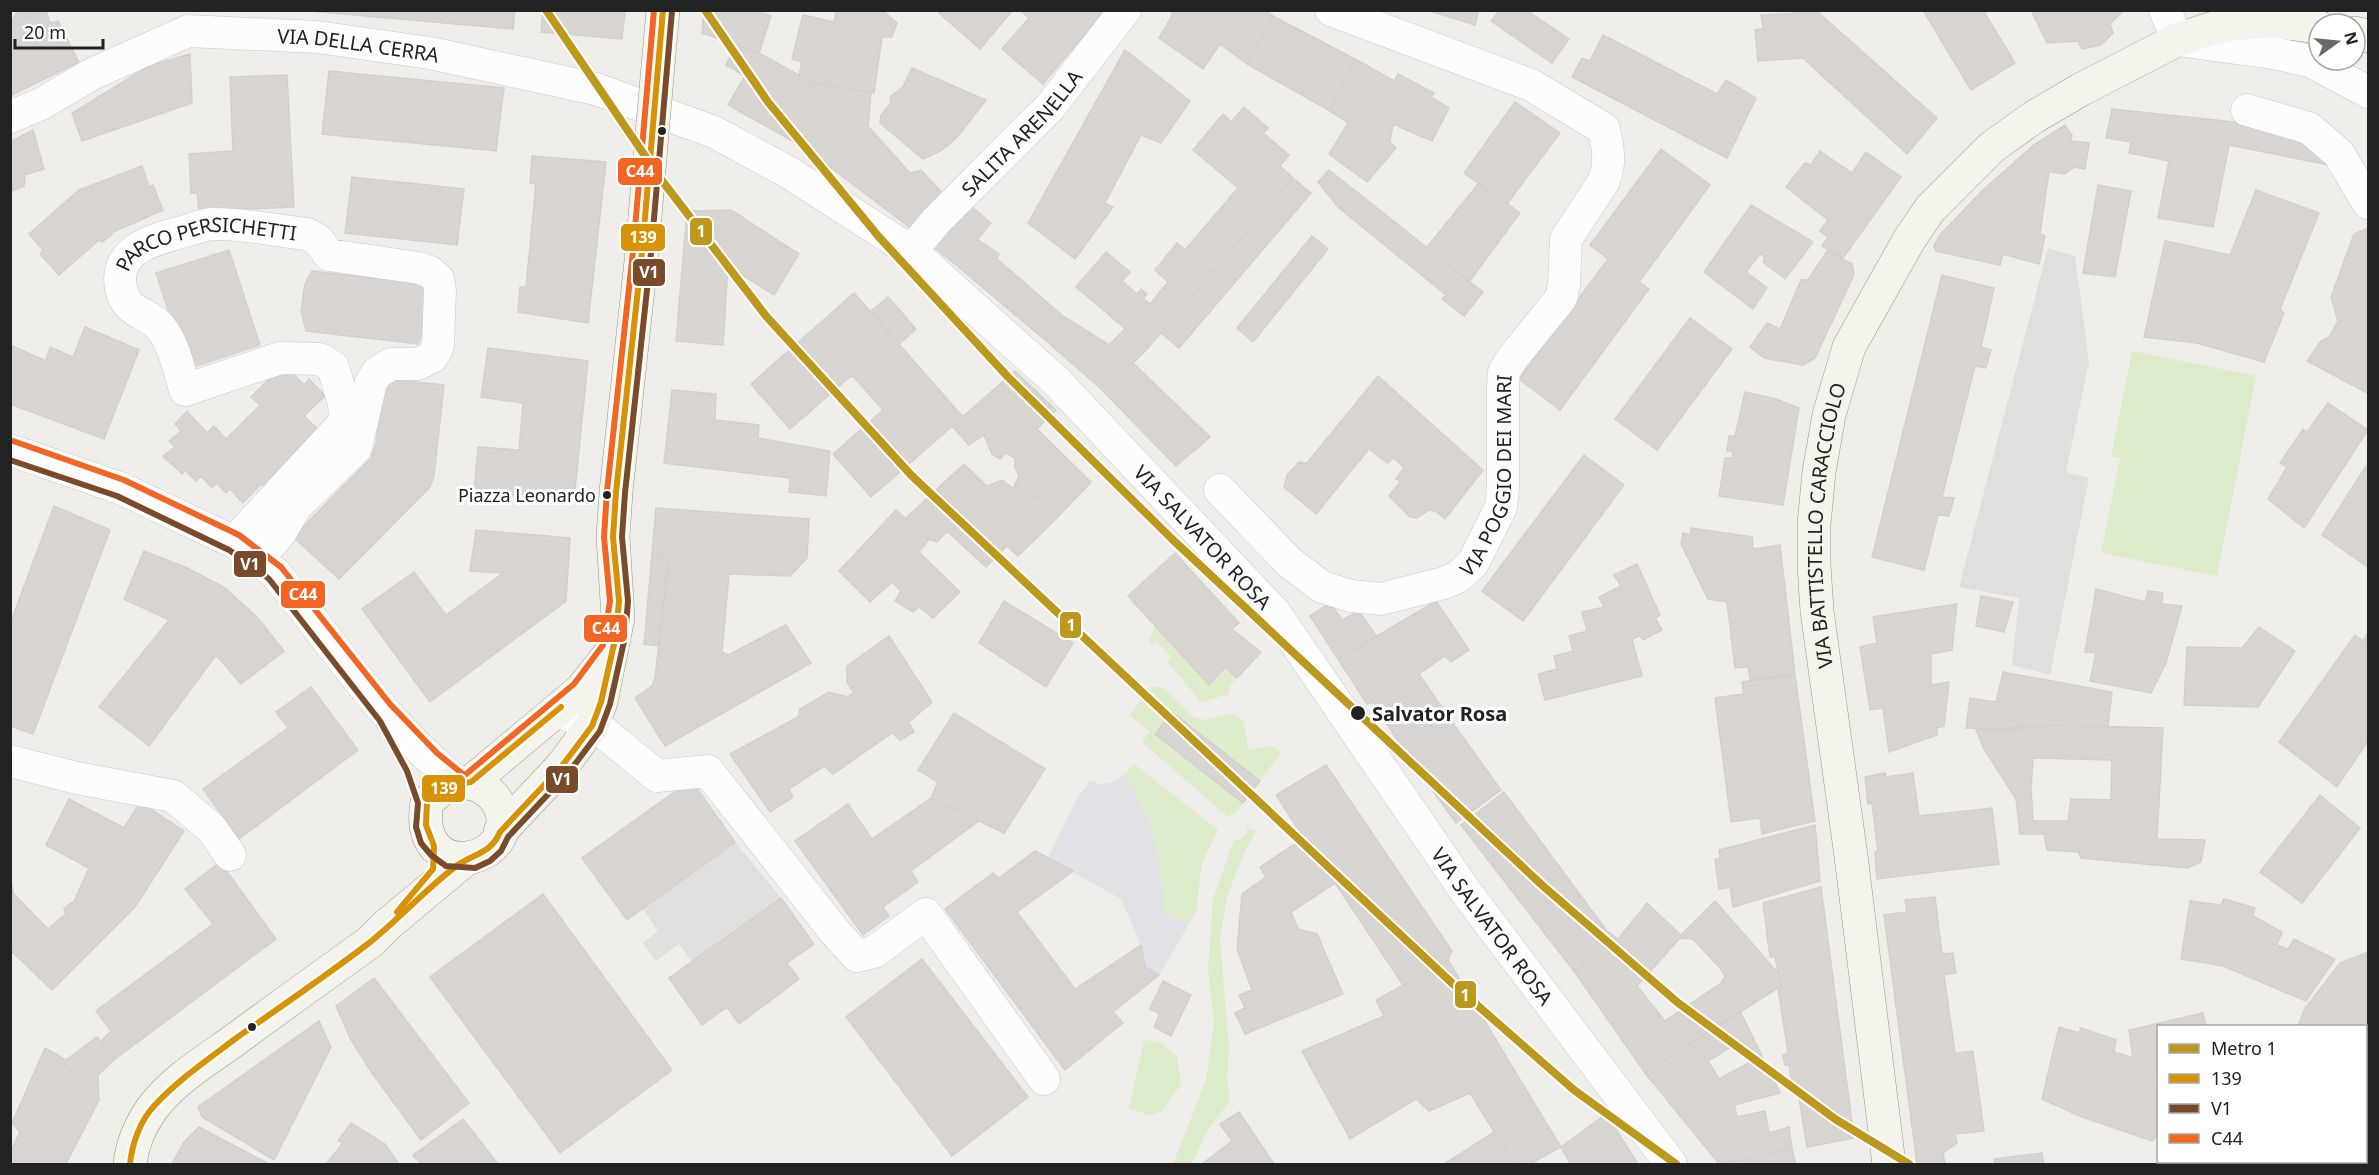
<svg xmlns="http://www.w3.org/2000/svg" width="2379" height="1175" font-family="'Noto Sans',sans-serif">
	<rect width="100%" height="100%" fill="#f0eeeb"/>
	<path fill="#ddeccb" d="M2132,351L2256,376L2217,576L2101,553L2120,458L2111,456Z
		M1155,626L1209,685L1225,667L1237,678L1229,687V694L1201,702L1167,661L1171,658L1157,641L1152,645L1149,641Z
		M1154,687H1163L1192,716L1202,720L1233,714L1243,721L1249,750L1272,746L1281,753L1237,811L1228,817L1142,742L1150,732L1130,715L1148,689Z
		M1134,764L1218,830L1202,863L1196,912L1189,924L1164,914C1161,866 1150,815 1125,774Z
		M1246,827L1256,831L1245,851L1227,897L1220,937L1229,1050L1227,1080L1230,1101L1207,1131L1192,1164H1173L1206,1080L1214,1023L1208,968L1213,899L1234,840C1241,841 1244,837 1247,831Z
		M1144,1040L1161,1043L1177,1057L1181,1084L1163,1111L1149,1115L1129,1108Z"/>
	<path fill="#e0dfde" d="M2048,248L2075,256L2089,362L2066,472L2089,478L2050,675L2012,665L2019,598L1959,587Z
		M735,842L781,898L692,962L679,944L656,961L643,943L658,931L642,908Z"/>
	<path fill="#e2e1e5" d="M1125,774L1136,792L1154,837L1161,873L1164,913L1189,924L1159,975L1145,967L1141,945L1121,899L1048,858L1080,793L1086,788L1089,781L1099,784L1111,783Z"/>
	<path fill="#d7d4d2" stroke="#d3d0cc" stroke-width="1.5" fill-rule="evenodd" d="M18,10L46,11L50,23L58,21L79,62L10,96V25Z
		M298,10H515L513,29Z
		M543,10H625L622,39L541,32Z
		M704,10H755L771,16L759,53L702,33Z
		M836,10H882L897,23L892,37H882L874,93L806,81L799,75L802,62L792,59L803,15L834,22Z
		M941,10H1013L980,49L939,13Z
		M1020,10H1105L1043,84L1002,49L1029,18Z
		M1169,10H1265L1273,16L1247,64L1220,44L1203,69L1159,38L1173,14Z
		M1427,10H1479L1475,25Z
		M1500,10H1526L1569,39L1552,63L1491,21Z
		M1923,10H1983L2015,63L1971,90Z
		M2031,10H2124L2110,24L2113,33L2101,45L2082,49L2078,41L2047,43Z
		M1818,12L1937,118L1907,154L1803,58L1758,61L1755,30L1763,29L1761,15Z
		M1273,16L1355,59L1330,111L1247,64Z
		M1603,35L1717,94L1726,80L1756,98L1727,158L1572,77L1582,58L1590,61Z
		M736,45L759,53L799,75L818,91L832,112L805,148L728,105L745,76L726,65Z
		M1125,50L1190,101L1161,143L1141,135L1105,203L1113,207L1075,259L1028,223Z
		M190,54L192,103L82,141L72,113L149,66Z
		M1355,59L1394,81L1398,74L1434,93L1431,97L1449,108L1432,141L1393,124L1390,142L1396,148L1367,182L1329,154L1348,123L1330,111Z
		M912,68L986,100L958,136L942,150L923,159L880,123L881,115L891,103L890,97L903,87Z
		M329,71L504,88L496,151L322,134Z
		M287,75L294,207L199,211L197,193H191L189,154L233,151L230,77Z
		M806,81L871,93L868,126L910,173L921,170L943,194L922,221L909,227L805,148L832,112L818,91Z
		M1515,102L1560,133L1507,204L1464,173Z
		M1244,107L1268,128L1263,133L1289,155L1280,166L1293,178L1212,273L1185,250L1238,188L1193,150L1223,114L1231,122Z
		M2112,109L2290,128L2334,166L2229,145L2213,227L2158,218L2169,161L2129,153L2131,142L2106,138Z
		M2065,125L2072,135L2071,141L2089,143L2085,169L2074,167L2065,174L2049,172L2040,234L2045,236L2039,264L2003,254L2000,265L1936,251L1934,246L1939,236L1984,189L2035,144Z
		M33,130L44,169L25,175L24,186L10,192V142Z
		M1661,149L1710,185L1639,282L1590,245Z
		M1820,151L1852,173L1866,152L1901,177L1843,258L1822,246L1828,237L1820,231L1828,220L1786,187L1805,163L1811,165Z
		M532,156L606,162L588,323L518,312L520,287H526L536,184L530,183Z
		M142,166L149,187L153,185L163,210L111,233L112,235L102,242L99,240L59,275L40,254L43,250L29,234L79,190Z
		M1329,170L1483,292L1464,316L1442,299L1446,295L1339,208L1318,182Z
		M352,177L464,189L457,245L345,233Z
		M1293,178L1311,193L1179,348L1161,333Z
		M1479,183L1520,213L1469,282L1427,247Z
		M2098,185L2131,191L2115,277L2083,273Z
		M2256,190L2319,213L2280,309L2284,313L2264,362L2197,343L2144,337L2165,241L2230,255Z
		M967,203L991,223L956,265L931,245Z
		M1751,205L1813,242L1785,279L1763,262L1765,258L1761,253L1746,272L1767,288L1753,309L1704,272Z
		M731,210L799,254L774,295L728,266L723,345L676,341L687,211Z
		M2368,228V391L2367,393L2307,361L2321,341L2329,337L2338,321L2331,297L2354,234Z
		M1312,236L1328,249L1253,342L1237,328Z
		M977,239L999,254L997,259L1063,316L1045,340L956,265Z
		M1177,243L1212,273L1148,348L1076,287L1106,252L1130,272L1122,281L1137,294L1141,289L1147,294L1143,298L1150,304L1168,282L1155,270Z
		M229,250L260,345L187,369L156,273Z
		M1827,251L1852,264L1854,275L1815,358L1803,365L1764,358L1750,347L1767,323L1780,329L1801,280H1808Z
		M1608,259L1649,289L1560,410L1519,379Z
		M312,271L424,284L425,326L418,344L306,331L301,311L305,284Z
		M1942,275L1994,288L1981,347L1991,350L1986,368L1975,366L1942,497L1954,498L1949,516L1938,515L1924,570L1872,557Z
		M854,293L963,417L871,497L833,454L883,410L852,375L790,429L751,384Z
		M888,297L916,329L899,344L871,311Z
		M1063,316L1109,345L1125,329L1148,348L1133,363L1210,437L1176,466L1099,387L1045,340Z
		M1690,318L1732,349L1657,450L1615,419Z
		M85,327L139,350L104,439L10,404V345L46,361L50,347L73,357Z
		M488,348L588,361L574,500L474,493L478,447L519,450L523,403L481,397Z
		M279,369L286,376L291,371L304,385L309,379L325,396L304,416L324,435L269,490L261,484L243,503L230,489L226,493L217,483L212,488L201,476L196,481L185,470L182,474L163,456L175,447L169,441L181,431L175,424L187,411L207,433L214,426L226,439L260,405L251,397Z
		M1015,371L1056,410L1037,429L1091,482L1056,519L1036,495L1030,499L1015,484L1019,476L1015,467V458L1006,453L1000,459L992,454L984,435L969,445L952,426Z
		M1378,376L1483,470L1445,519L1437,512L1429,510L1417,518L1410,517L1389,496L1401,481L1396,479L1404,468L1394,458L1387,463L1369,449L1316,514L1284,487L1287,475L1299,462L1307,463Z
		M383,379L444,385L434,476L430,487L339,579L293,537L371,458L376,444Z
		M672,390L716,394L715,420L759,425L758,438L830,451L826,496L789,492L790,478L664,463Z
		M1745,392L1776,399L1799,408L1783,505L1719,496L1725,458H1732L1733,452L1727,451L1729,436H1735Z
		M2328,403L2368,430L2304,528L2268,499L2287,467L2280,463L2303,429L2307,432Z
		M1584,455L1624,485L1523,621L1482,591Z
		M964,464L987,486L1002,480L1014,489L1015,484L1030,499L1036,495L1056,519L1018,556L1007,546L986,567L947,531L937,542L929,539L906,518Z
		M2366,466H2368V567L2322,535Z
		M54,506L110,530L33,734L10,726V624Z
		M656,508L809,519L807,558L790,576L729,574L722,652L728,655L786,625L811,663L665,746L635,698L652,686L655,678L669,556L652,554Z
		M896,510L929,539L919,552L960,592L933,618L919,607L913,612L895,601L901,591L892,582L870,602L839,571Z
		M1691,528L1752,537L1753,549L1780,545L1795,674L1750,680L1748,667L1735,668L1727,602L1708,599L1681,544L1683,533L1690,535Z
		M476,530L570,538L566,601L430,702L362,609L414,572L446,615L503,573L470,571Z
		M144,551L185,567L224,587L257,617L284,651L241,684L216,655L149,746L99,707L169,620L124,599Z
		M1175,553L1239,623L1232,629L1261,652L1237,678L1225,667L1209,685L1128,596Z
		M652,554L669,556L659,646L644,644Z
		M1637,564L1660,615L1655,618L1662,630L1643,640L1640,636L1632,639L1642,676L1545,700L1538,674L1557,669L1554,656L1573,651L1569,636L1587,631L1582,612L1604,607L1599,597L1621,586L1614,575Z
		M2096,589L2145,602L2148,591L2163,593L2162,604L2182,606L2166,663L2151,693L2090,681L2096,653L2085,652Z
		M1981,596L2013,602L2004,632L1976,626Z
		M1004,601L1073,643L1046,687L979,643Z
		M1436,601L1469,650L1451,662L1445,656L1419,674L1452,722L1406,754L1373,702L1367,704L1338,659Z
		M1330,603L1342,620L1359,611L1377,637L1338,659L1310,616Z
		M1957,604L1952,650L1931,654V685L1949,682L1944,726L1937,728V735L1889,752L1883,708L1870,710L1860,647L1877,643L1873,617Z
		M2259,627L2295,651L2258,707L2184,705L2187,647L2242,648Z
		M2368,632V741L2337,787L2279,742L2355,635L2363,641Z
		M889,636L932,702L909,722L914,732L900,740L892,733L833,774L824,766L789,789L793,797L770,812L730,754L798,717L800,709L829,692L847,697L854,693L847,682V666Z
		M2003,672L2112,692L2108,726L2052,725L2014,729L1966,728L1970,698L1996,702Z
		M1795,675L1815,821L1762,834L1760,818L1731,822L1715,698L1744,694L1742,682Z
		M311,687L358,750L239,839L203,789L288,728L276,712Z
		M1172,712L1260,781L1243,803L1155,734Z
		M954,713L1045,769L1004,833L931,798L938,782L918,770Z
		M1452,722L1501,790L1456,823L1406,754Z
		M2052,725L2163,728L2157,839L2205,840L2201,862L2187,868L2081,858L2078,852L2047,850L2044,834H2020L2016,799L1984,749L1976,730ZM2033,758L2112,760L2111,800L2071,799L2068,821H2033L2031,788Z
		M1326,765L1452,951L1448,960L1403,985L1335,883L1291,912L1298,929L1317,934L1343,994L1245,1034L1235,1013L1245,1008L1239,995L1252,990L1237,949L1242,894L1266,877L1260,867L1304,838L1276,795Z
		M1885,773L1886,777L1913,773L1919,816L1992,808L1999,864L1877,879L1875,852H1878L1872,803L1868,804L1865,777Z
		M691,780L735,842L627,920L582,858Z
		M1504,792L1607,931L1576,974L1461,825Z
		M2320,795L2360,828L2302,903L2260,872Z
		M931,798L979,821L911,871L918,882L883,907L889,916L863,935L795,841L848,804L872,839Z
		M69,799L124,828L140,802L184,831L135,907L52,990L10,950V878L14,894L48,929L66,914L64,908L74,901L89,868L46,845Z
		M1815,825L1820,881L1733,907L1730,887L1719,889L1715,859L1720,858L1719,850Z
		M1035,851L1073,871L1017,912L1075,989L1141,945L1145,967L1159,975L1113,1012L1123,1023L1065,1070L945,909L993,873L999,878Z
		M220,862L276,939L115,1059L101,1041L111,1031L96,1011L213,924L185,889Z
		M1821,887L1854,1138L1807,1147L1797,1086L1791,1079L1789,1066L1785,1065L1783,1055L1788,1053L1778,988L1781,986L1775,957H1770L1763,903Z
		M543,894L672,1070L560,1153L430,977Z
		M1935,897L1942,954L1953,953L1956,973L1944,975L1955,1053L1973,1051L1984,1131L1955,1134L1957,1143L1943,1153L1945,1164H1917L1884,915L1907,912L1905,900Z
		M781,898L814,944L787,963L799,979L739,1024L727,1007L702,1025L669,978Z
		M2224,899L2255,908L2253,916L2282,932L2277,945L2288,949L2294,939L2335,959L2306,1001L2223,966L2181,959L2190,901L2221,905Z
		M1715,901L1779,974L1781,986L1645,1073L1576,974L1607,931L1618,939L1647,903L1681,935ZM1680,938L1693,939L1720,968L1725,976L1721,983L1665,1021L1637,986Z
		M2368,952V1082L2366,1084V1026H2298L2305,1008L2340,963Z
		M922,959L1028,1097L952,1156L846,1017Z
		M1448,960L1513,1068L1470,1093L1429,1111L1416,1099L1350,1139L1302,1051L1384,1016L1376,1000Z
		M374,978L469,1103L421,1140L372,1073L351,1040L336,1006Z
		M1163,981L1191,995L1171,1036L1154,1027L1160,1014L1150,1009Z
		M1740,1011L1780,1093L1734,1105L1737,1117L1765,1111L1769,1133L1789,1127L1792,1149L1719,1164L1645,1073ZM1739,1042L1749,1063L1719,1079L1708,1061Z
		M2203,1013L2206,1026H2158V1135L2152,1141L2082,1117L2042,1099L2059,1027L2079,1033L2081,1028L2116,1040L2114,1052L2133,1058L2129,1030Z
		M319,1021L331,1047L274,1160L202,1117L198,1107Z
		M97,1037L115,1059L98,1075L99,1100L68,1077L71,1070L64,1065L66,1060Z
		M45,1048L66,1060L64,1065L71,1070L68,1077L99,1100L66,1164H10V1149H12L20,1132L12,1123Z
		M1513,1068L1561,1147L1530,1164H1514L1470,1093Z
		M1239,1112L1274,1164H1202L1232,1141L1220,1124Z
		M1606,1114L1638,1164H1570L1561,1147Z
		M463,1119L498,1164H421L413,1155Z
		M351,1123L385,1144L399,1164H326L343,1143L338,1141Z
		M199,1127L269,1164H172L184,1142Z
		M2368,1129V1164H2337L2339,1162H2353L2358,1164L2359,1162H2366V1149L2368,1143L2366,1136Z
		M1494,1132L1514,1164H1444Z
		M1792,1149L1796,1164H1719Z
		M2042,1153L2044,1164H1995L1994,1159Z"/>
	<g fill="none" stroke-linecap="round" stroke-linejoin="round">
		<g stroke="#c9c8c7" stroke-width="33">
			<g id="street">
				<path d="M2165,10L2177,40L2273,53L2310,61L2368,92"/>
				<path d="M2247,110L2309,128L2339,154L2368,203"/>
				<path id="s1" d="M10,117L41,104L92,74L188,31L317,37L430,53L596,89L714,132L788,172L911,251L1056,381L1275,613L1466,892L1671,1164"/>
				<path id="s2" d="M911,251L937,220L1050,107L1125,10"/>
				<path d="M10,450L120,488L234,542L275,573C334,644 384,725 458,782"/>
				<path id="s3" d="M1220,490L1289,562L1322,587L1351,596L1381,599L1444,583L1458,577L1473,563L1501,507L1503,488V386L1504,372L1511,360L1561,298L1564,285L1566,239L1604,181C1611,162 1608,148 1604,129L1531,85L1331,10"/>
				<path id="s4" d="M234,542L345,422L344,404L333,367L320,359L280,358L185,390C179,370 174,343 160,327C150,314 129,313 123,295C108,250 154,239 186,231C195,228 207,223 217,224C247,224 278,231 307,234L318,240L329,255L419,268L430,272L438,279L440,290L438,346L432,357L418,364H391L378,372L371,382L356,448L296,506L280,533L258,559"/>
				<path d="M557,710L602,731L657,776L708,771L835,932L857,956L874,952L926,914L1044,1079"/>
				<path d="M10,761L77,778L173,796L211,828L230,855"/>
			</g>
		</g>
		<g stroke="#999a82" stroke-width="34">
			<g id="secondary">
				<path d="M2355,33L2368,36"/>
				<path d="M458,782C476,783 490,788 499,805C526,863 412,889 427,802L445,786Z"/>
				<path d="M471,782L581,690L608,656"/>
				<path d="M500,832L562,766L592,726L601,702L618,618L613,537L616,492L642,252L652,134"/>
				<path d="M130,1164C132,1145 140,1126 151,1110C171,1082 205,1061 232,1042C278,1008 324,975 370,942L387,925L466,859"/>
				<path id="s5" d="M1889,1164L1851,856L1817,611L1814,565V524L1819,472L1829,415L1849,347L1909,240L1930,209L1992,147L2034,117L2080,90L2177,40L2210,29L2231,24L2271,21L2319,27"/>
			</g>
		</g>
		<use href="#street" stroke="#fdfcfc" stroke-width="32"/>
		<use href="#secondary" stroke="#f4f4ed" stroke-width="33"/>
		<g stroke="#999a82" stroke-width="34" stroke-linecap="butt">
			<path id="secondary-bridge" d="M652,134L663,10"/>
		</g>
		<use href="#secondary-bridge" stroke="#f4f4ed" stroke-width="33"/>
		<g stroke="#fff" stroke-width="10">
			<path id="bus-1" d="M397,912L433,869L434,846L426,825L427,802L447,786L471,782L561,707
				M130,1164C132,1144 140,1121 154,1106C178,1080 207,1060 235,1039C280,1007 326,976 369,943C399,919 425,890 455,867C472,854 491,854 500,832L562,766L592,726L601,702L616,635L619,601L613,537L616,492L642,252L663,10"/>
		</g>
		<g stroke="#fff" stroke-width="10">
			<path id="bus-2" d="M10,460L117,496L229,550L253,566L269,579L380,721L407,771L418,803L416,827L421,843L431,855L446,866L475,868L490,861L501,851L508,837L569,772L600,731L610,704L625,637L628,601L622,537L625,493L651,253L672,11"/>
		</g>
		<g stroke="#fff" stroke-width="10">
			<path id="bus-3" d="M13,441L124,480L239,535L281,567L390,704L437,753L464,775
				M465,775L574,684L603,645L610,601L604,537L607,491L633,251L654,10"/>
		</g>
		<use href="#bus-1" stroke="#d79205" stroke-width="6"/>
		<use href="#bus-2" stroke="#7a4b2a" stroke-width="6"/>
		<use href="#bus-3" stroke="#f26522" stroke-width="6"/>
		<g stroke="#fff" stroke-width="12">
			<path id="metro-1" d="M546,10L660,178L766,316L912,476L1453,984L1574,1090L1676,1164
				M705,10L768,102L879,237L1008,377L1172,539L1543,886L1677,1002L1835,1119L1909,1164"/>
		</g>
		<use href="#metro-1" stroke="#bc981d" stroke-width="8"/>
	</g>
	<g fill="#222" stroke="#fff" stroke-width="2">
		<circle cx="662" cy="131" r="5"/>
		<circle cx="607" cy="495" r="5"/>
		<circle cx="1358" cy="713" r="8"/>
		<circle cx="252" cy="1027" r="5"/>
	</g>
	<g text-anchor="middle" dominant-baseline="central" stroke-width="6" stroke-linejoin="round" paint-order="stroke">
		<g font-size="18" fill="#222" stroke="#fff" text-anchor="end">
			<text x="596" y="495">Piazza Leonardo</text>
		</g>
		<g font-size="20" fill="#222" stroke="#fff">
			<text stroke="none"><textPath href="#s1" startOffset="369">VIA DELLA CERRA</textPath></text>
			<text stroke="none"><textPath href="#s2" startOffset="162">SALITA ARENELLA</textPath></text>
			<text stroke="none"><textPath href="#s4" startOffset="615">PARCO PERSICHETTI</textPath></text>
			<text stroke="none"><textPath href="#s3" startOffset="393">VIA POGGIO DEI MARI</textPath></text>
			<text stroke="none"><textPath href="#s5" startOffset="644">VIA BATTISTELLO CARACCIOLO</textPath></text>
			<text stroke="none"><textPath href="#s1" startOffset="1376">VIA SALVATOR ROSA</textPath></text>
			<text stroke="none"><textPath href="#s1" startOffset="1862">VIA SALVATOR ROSA</textPath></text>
		</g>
		<g font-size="20" font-weight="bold" fill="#222" stroke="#fff" text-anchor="start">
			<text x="1372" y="713">Salvator Rosa</text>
		</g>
	</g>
	<g stroke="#fff" stroke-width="2">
		<rect x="617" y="157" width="46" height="29" rx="6" fill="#f26522"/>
		<rect x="689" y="217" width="24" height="29" rx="6" fill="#bc981d"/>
		<rect x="620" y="223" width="46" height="29" rx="6" fill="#d79205"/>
		<rect x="632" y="258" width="34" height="29" rx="6" fill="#7a4b2a"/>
		<rect x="233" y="550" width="34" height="28" rx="6" fill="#7a4b2a"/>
		<rect x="280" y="580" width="46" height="29" rx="6" fill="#f26522"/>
		<rect x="1059" y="611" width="23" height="28" rx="6" fill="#bc981d"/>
		<rect x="583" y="614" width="45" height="29" rx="6" fill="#f26522"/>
		<rect x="545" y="765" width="34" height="29" rx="6" fill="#7a4b2a"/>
		<rect x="421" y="774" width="45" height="29" rx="6" fill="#d79205"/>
		<rect x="1454" y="980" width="23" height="29" rx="6" fill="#bc981d"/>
	</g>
	<g font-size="16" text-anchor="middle" font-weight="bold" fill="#fff">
		<text x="640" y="177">C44</text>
		<text x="701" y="237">1</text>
		<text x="643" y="243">139</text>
		<text x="649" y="278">V1</text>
		<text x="250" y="570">V1</text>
		<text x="303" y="600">C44</text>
		<text x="1071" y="631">1</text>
		<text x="606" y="634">C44</text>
		<text x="562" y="785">V1</text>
		<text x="444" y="794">139</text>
		<text x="1465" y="1001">1</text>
	</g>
	<rect width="2379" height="1175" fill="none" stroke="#222222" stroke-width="24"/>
	<rect x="2157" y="1025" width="210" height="138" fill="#ffffff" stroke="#a7a7a7" stroke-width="1.5"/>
	<rect x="2169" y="1044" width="30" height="9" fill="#bc981d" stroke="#a7a7a7" stroke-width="1.5"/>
	<text x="2211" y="1055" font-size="18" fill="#222222">Metro 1</text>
	<rect x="2169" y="1074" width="30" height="9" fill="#d79205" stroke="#a7a7a7" stroke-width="1.5"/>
	<text x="2211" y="1085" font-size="18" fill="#222222">139</text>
	<rect x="2169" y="1104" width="30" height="9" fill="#7a4b2a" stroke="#a7a7a7" stroke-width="1.5"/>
	<text x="2211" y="1115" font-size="18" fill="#222222">V1</text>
	<rect x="2169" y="1134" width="30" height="9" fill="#f26522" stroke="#a7a7a7" stroke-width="1.5"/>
	<text x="2211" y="1145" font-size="18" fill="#222222">C44</text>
	<g transform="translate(2337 42) rotate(75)"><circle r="28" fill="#ffffff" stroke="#a7a7a7" stroke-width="1.5"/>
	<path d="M0-4.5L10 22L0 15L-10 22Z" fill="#6a6968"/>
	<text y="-9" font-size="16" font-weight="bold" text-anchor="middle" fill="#222222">N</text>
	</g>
	<path d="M15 39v9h88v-9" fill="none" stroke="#222222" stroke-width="3"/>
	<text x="24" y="39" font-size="18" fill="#222222" stroke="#ffffff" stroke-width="4.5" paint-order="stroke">20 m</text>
</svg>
